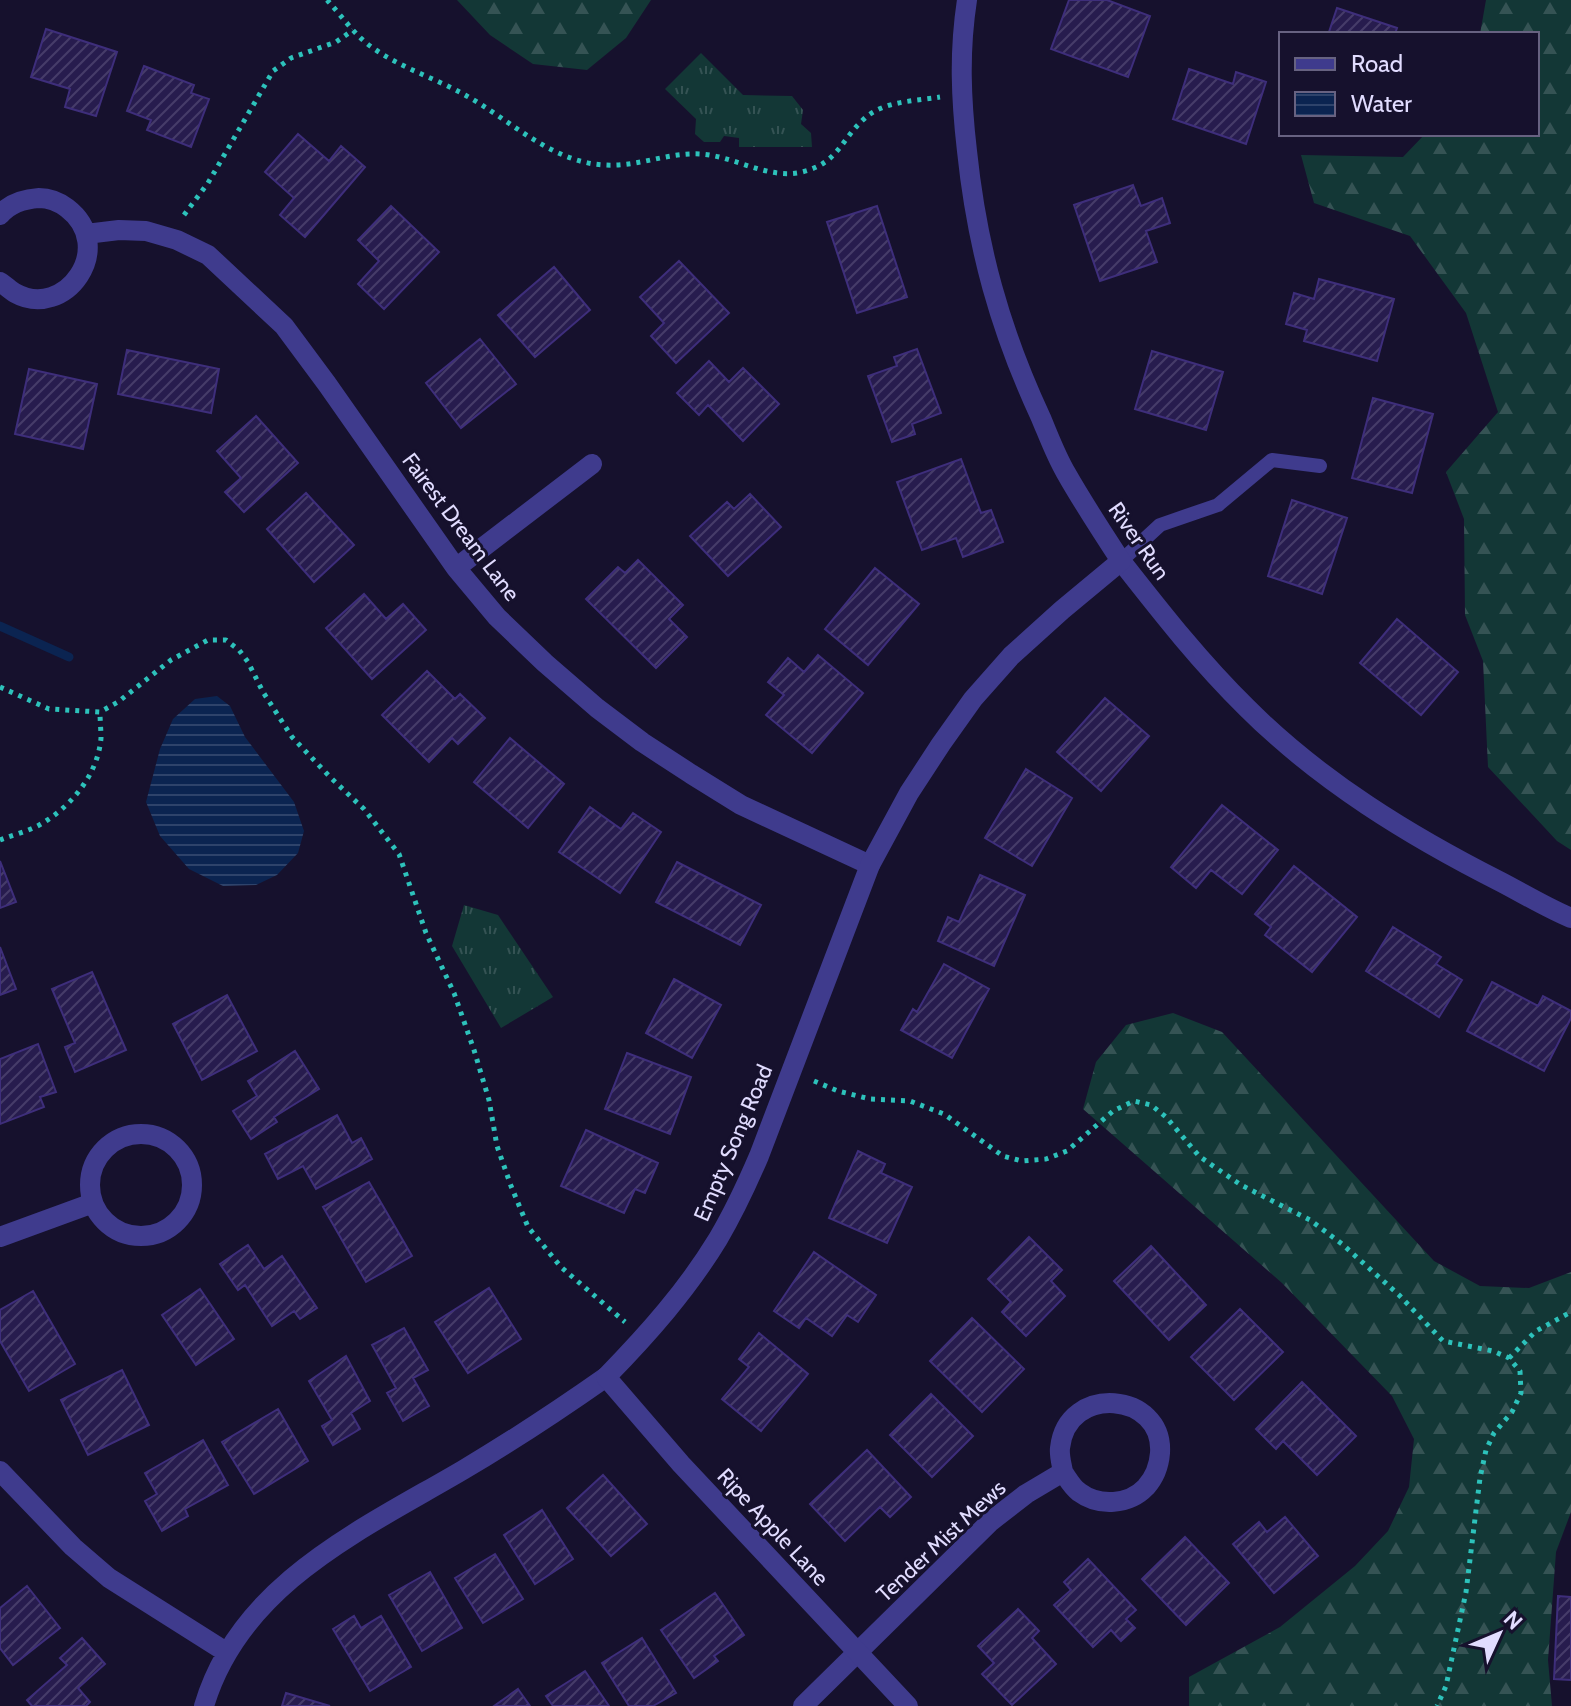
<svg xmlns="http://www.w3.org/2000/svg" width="1571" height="1706" font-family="Cabin,sans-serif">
	<defs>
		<pattern id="grass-tufts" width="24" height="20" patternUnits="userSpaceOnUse" patternTransform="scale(2)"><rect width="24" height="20" fill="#133736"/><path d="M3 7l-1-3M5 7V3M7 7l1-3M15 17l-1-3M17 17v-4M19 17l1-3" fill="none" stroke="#355354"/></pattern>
		<pattern id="forest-firs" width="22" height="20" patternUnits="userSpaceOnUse" patternTransform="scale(2)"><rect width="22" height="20" fill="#133736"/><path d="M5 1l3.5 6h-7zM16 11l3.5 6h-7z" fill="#355354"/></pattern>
		<pattern id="water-rules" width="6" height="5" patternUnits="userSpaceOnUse" patternTransform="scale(2)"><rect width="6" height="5" fill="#0b2451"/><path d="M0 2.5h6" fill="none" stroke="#2e436b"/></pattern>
		<pattern id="building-hatch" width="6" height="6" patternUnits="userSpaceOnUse" patternTransform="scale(2)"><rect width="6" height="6" fill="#271c4e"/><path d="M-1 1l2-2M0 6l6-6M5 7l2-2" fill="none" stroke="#463c69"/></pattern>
	</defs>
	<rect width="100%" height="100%" fill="#16112d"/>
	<path fill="url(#grass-tufts)" d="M701,53L743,95L792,96L803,110L801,124L811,133L812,147H739V138L724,136L720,142H704L695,134L696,119L665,89Z
		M464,905L498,915L553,997L501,1028L452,946Z"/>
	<path fill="url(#forest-firs)" d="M457,0H651L626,38L587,70L533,64L490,35Z
		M1486,0H1571V850L1557,841L1488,767L1483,661L1465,615L1464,519L1446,472L1498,412L1466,313L1410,236L1314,203L1301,155L1403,157L1425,134H1537V34H1480Z
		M1173,1013L1222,1032L1434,1261L1480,1286L1529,1288L1571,1272V1512L1556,1552L1548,1660L1552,1706H1189V1677L1280,1627L1355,1566L1388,1531L1409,1487L1414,1439L1392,1396L1282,1283L1083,1109L1096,1062L1126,1025Z"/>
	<path fill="url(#water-rules)" d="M217,696L230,706L245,737L294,802L304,831L298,853L277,875L256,885L223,886L189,869L160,836L146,802L160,749L173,719L195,699Z"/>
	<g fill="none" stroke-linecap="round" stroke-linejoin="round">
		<path stroke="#0b2451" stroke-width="9" d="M0,626L69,657"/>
	</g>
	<path fill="url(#building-hatch)" stroke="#3e2e7b" stroke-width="2" d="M1069,0H1107L1150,16L1128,77L1051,49Z
		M1337,8L1397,28L1395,34H1333L1329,32Z
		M46,29L117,52L96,116L65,107L70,89L31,77Z
		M144,66L194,85L191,93L209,99L191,147L147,130L151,120L127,111Z
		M1189,69L1233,84L1236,72L1266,82L1246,144L1173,119Z
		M298,134L329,161L341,146L365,167L305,237L280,215L294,198L265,172Z
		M1133,185L1141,206L1162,198L1170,223L1146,231L1157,262L1100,281L1074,205Z
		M391,206L439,252L384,309L358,284L379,261L358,240Z
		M877,206L907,297L857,313L827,222Z
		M679,261L729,313L676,363L651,336L664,323L640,297Z
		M554,267L590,310L535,357L498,315Z
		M1319,279L1394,299L1377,361L1304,341L1307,330L1286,324L1294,293L1314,299Z
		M480,339L516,384L461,428L426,383Z
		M917,349L941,413L912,424L915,434L892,442L868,376L897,366L894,357Z
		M127,350L219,369L211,413L118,394Z
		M1152,351L1223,372L1206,430L1135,409Z
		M709,361L729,382L743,368L779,404L743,441L708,405L699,415L677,393Z
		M29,369L97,384L83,449L15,434Z
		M1373,398L1433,414L1412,493L1352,478Z
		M256,416L298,463L244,512L225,492L241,478L217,451Z
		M961,459L981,513L991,510L1003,542L963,557L956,538L922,550L897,482Z
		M306,493L354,545L314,582L267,529Z
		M750,494L781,527L728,576L690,536L727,502L734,509Z
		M1292,500L1347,518L1322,594L1268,576Z
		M638,560L683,605L669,619L687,637L656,668L586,599L618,567L625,573Z
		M875,568L919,604L868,665L825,629Z
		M364,594L386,619L403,604L426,630L372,679L326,628Z
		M1397,619L1458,672L1421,715L1360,663Z
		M818,655L863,693L812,753L766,715L784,695L768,682L788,658L804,672Z
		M427,671L455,699L460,694L485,718L458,744L452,738L429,762L382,715Z
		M1105,698L1149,736L1101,791L1057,752Z
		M510,738L564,784L528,828L474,782Z
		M1026,769L1072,798L1032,866L985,838Z
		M1222,805L1278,850L1242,894L1211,870L1196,888L1171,867Z
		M590,807L621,829L633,813L661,832L620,893L559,852Z
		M0,861L16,902L0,908Z
		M677,862L761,905L740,945L656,902Z
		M1294,866L1357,917L1312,972L1265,935L1271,927L1255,914Z
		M980,875L1025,895L994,966L938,941L948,917L959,922Z
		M1393,927L1441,957L1436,964L1462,980L1439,1017L1366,971Z
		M0,947L16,989L0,995Z
		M944,964L989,989L952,1058L901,1030L913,1009L917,1012Z
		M92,972L126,1050L75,1072L65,1047L75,1043L52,989Z
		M674,979L721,1005L692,1058L646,1033Z
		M1492,982L1538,1006L1543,996L1571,1011V1018L1544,1071L1467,1031Z
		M227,995L257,1051L202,1080L173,1024Z
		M38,1044L56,1092L40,1097L44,1107L0,1124V1059Z
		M295,1051L319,1089L274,1117L277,1122L251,1139L233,1111L257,1096L248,1081Z
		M627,1053L691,1077L670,1134L605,1109Z
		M337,1115L352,1143L361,1138L372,1159L316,1189L303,1166L278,1179L265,1154Z
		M586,1130L658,1163L645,1193L635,1189L624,1213L561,1186Z
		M858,1151L885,1164L881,1173L912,1187L887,1243L829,1218Z
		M369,1182L412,1256L366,1282L323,1207Z
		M1029,1237L1062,1270L1051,1281L1065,1296L1026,1336L1002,1312L1011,1302L988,1279Z
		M248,1245L264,1269L282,1256L317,1308L300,1319L294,1311L272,1326L245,1285L238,1290L220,1264Z
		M1151,1246L1206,1305L1169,1340L1114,1281Z
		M814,1252L876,1295L858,1322L847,1315L832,1336L806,1318L799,1328L774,1311Z
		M489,1288L521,1339L468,1373L435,1322Z
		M200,1289L234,1339L196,1365L162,1315Z
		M33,1291L75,1364L29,1391L0,1341V1310Z
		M1240,1309L1283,1352L1234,1400L1191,1357Z
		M972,1318L1024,1369L982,1412L930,1361Z
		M404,1328L428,1370L413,1378L429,1406L403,1421L387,1393L396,1388L372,1345Z
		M759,1333L808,1374L761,1431L722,1399L749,1367L739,1359Z
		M346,1356L370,1401L351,1413L360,1429L333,1445L322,1426L332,1420L309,1381Z
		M122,1370L149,1425L88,1455L61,1400Z
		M1302,1382L1356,1436L1317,1475L1283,1441L1276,1449L1256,1429Z
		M931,1394L973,1436L932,1477L890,1435Z
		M278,1409L308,1461L254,1494L222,1442Z
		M203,1440L228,1485L185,1509L188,1516L162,1531L145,1501L157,1494L145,1473Z
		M867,1450L911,1497L890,1517L880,1507L845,1541L810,1504Z
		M603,1475L647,1524L611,1556L567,1508Z
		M542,1510L573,1559L535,1584L504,1535Z
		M1285,1517L1318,1556L1274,1593L1233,1544L1259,1522L1267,1532Z
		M1185,1537L1229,1583L1186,1625L1142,1579Z
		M495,1554L523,1599L483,1623L455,1578Z
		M1088,1559L1136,1610L1126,1619L1135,1628L1121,1641L1111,1630L1093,1647L1054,1605L1071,1590L1064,1582Z
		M430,1572L462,1628L422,1651L389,1595Z
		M27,1586L60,1628L13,1665L0,1648V1608Z
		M715,1593L744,1635L714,1656L718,1661L694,1678L661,1630Z
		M1558,1596L1571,1597V1680L1554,1679Z
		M1018,1609L1039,1631L1032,1638L1056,1664L1012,1705L982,1674L994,1663L978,1646Z
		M354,1616L361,1628L381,1616L411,1667L370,1691L333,1629Z
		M82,1638L105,1664L78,1688L90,1702L86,1706H32L27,1700L67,1665L60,1658Z
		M642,1638L676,1693L653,1706H629L602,1663Z
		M585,1671L609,1706H553L546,1696Z
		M518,1689L530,1706H494Z
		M286,1693L330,1706H282Z"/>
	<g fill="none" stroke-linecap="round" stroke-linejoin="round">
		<path stroke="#2dc2bb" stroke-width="5" stroke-dasharray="4 6" stroke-linecap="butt" d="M327,0C342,16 355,36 373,48C401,68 435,78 465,95C509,119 552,163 605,165C638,167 668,152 701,154C734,156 768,180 802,172C839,163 841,139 865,118C884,101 915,101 940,97
			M184,215L208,183L273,71L291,58L336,42L353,30
			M0,687L49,709L100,712L118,702L171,660L208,640H226L239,650L248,662L263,692L292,737L331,778L364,809L399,854L426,933L454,993L474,1050L489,1100L497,1146L511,1186L528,1227L561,1267L625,1322
			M0,840C13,835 29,831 41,824C72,806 98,774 101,738C101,730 100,721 100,712
			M814,1081L838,1091L870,1099L910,1101L944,1114L1003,1156L1022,1161L1046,1159L1067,1151L1113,1111L1134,1101L1151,1105L1166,1117L1199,1156L1216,1168L1241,1185L1310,1220L1342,1244L1399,1295L1443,1341L1493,1351L1509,1358L1520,1371L1521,1393L1512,1412L1494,1433L1486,1450L1480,1478L1466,1592L1446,1686L1437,1706
			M1509,1358L1536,1331L1571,1312"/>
		<path stroke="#3f3b8d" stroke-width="14" d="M1121,561L1160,525L1218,505L1272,460L1320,466"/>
		<path stroke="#3f3b8d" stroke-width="20" d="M0,215C9,204 24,199 39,198C49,198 59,202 67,208C118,247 65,321 15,293C10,290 5,285 0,282
			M86,234L119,230L146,231L177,240L208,255L284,326L327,384L456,568L497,617L545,663L597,708L642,742L691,774L741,805L870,865
			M1121,561C1161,612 1200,662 1247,708C1320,781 1410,836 1501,882C1524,894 1547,908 1571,918
			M456,568L592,464
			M90 1185a51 51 0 1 1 102 0a51 51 0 1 1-102 0Z
			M0,1237L93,1203
			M0,1471L73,1547L109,1578L226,1652
			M204,1706C240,1584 361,1530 463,1470C512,1441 559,1410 606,1377
			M803,1706L990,1522L1026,1494L1063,1472C1068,1479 1072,1487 1079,1492C1099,1507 1129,1505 1146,1487C1155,1477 1159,1466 1160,1453C1164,1392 1067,1383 1060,1448C1059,1456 1062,1465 1063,1472"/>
		<path stroke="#3f3b8d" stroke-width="20" d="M908,1706L681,1464L606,1377C648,1334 687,1290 718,1239C734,1212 747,1184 759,1156L870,865L909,793L941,744L973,699L1011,656L1062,610L1121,561C1102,532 1083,503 1066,473C1056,456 1049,437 1041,418C1000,330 977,247 967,151C961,99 959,52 967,0"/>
	</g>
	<g text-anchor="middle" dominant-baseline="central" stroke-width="6" stroke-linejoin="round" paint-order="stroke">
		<g font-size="22" fill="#e1dcff" stroke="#16112d">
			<text transform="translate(461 527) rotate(53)">Fairest Dream Lane</text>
			<text transform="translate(1139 541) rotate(55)">River Run</text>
			<text transform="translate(733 1143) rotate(-67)">Empty Song Road</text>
			<text transform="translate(773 1527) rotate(47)">Ripe Apple Lane</text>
			<text transform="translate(941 1541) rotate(-43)">Tender Mist Mews</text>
		</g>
	</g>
	<rect x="1279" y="32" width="260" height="104" fill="#16112d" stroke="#676281" stroke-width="2"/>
	<rect x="1295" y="58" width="40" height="12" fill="#3f3b8d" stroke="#676281" stroke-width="2"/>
	<text x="1351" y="72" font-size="24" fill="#e1dcff">Road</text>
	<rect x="1295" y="92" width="40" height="24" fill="url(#water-rules)" stroke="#676281" stroke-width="2"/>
	<text x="1351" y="112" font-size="24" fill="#e1dcff">Water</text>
	<g transform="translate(1499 1634) rotate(46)" stroke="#16112d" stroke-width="6" paint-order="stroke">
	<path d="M0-6L14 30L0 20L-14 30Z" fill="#e1dcff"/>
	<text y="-12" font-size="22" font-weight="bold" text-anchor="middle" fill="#e1dcff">N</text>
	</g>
</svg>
